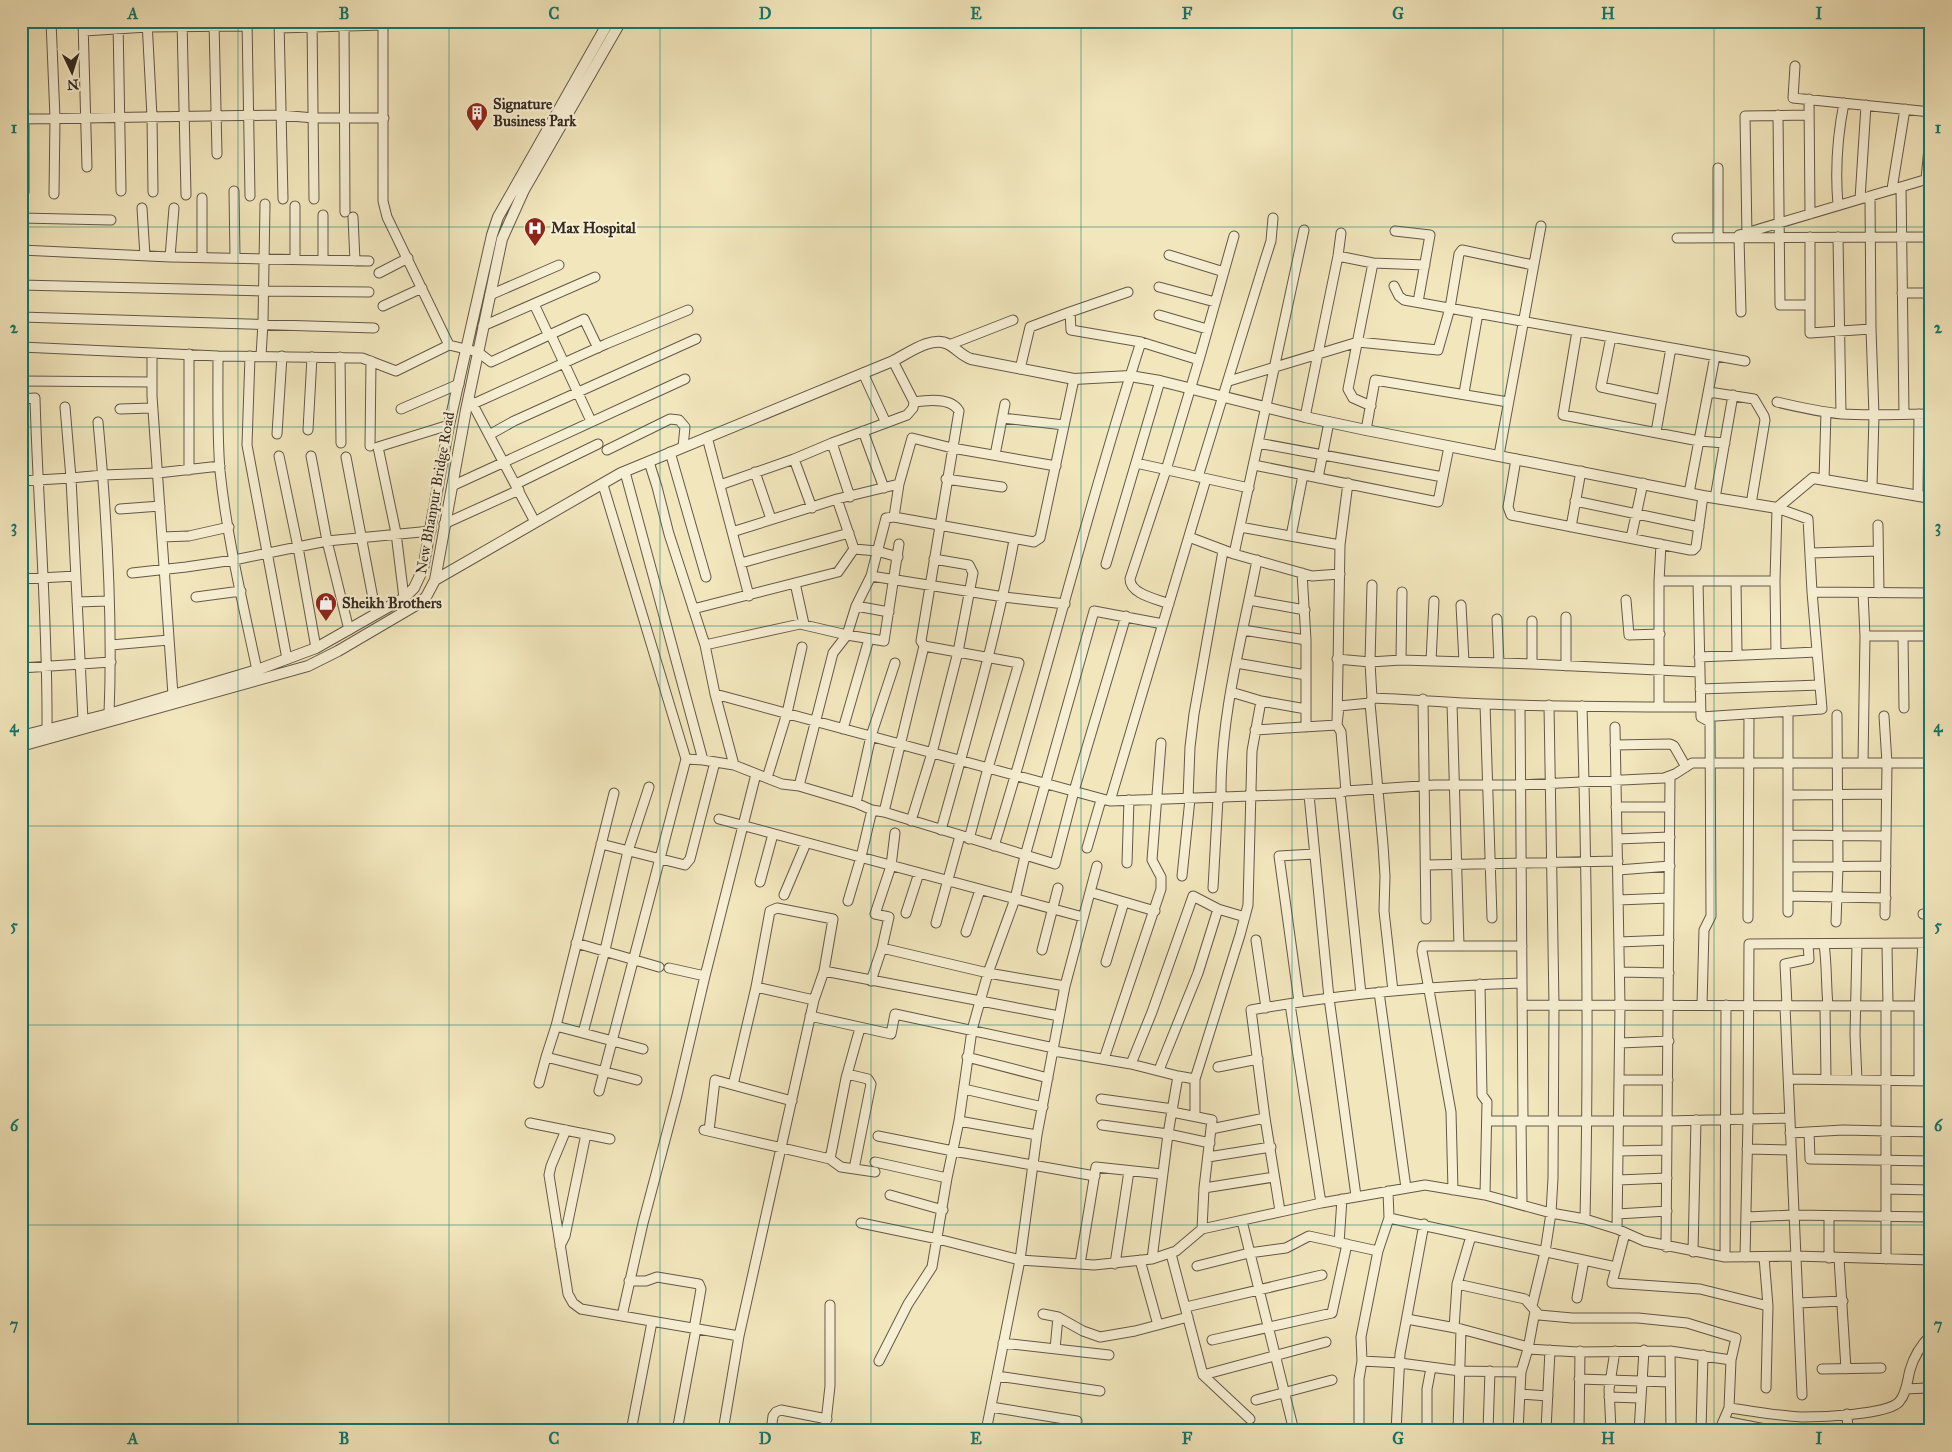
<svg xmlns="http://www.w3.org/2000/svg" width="1952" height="1452" font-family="'IM FELL Great Primer',serif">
	<rect width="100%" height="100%" fill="#f2e6bc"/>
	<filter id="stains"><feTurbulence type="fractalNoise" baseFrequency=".004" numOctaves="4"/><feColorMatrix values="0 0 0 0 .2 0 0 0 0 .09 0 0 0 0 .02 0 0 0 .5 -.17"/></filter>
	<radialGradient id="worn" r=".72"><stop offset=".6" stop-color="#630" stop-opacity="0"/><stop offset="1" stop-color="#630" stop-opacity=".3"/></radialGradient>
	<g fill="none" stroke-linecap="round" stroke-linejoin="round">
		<g stroke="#645848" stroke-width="11">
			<path id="minor" d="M51,21L55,118L54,194
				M83,21L87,167
				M118,21L121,191
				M147,21L152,117L153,192
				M182,21L186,195
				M247,21L250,196
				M279,21L283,199
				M312,21L314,199
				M344,21L345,212
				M383,21V201L387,217L449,345L478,352L491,362L584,319L598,348
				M214,22L217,154
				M21,25L28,21
				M279,28L383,25
				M84,31L148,27L247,26
				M21,50L24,120V192
				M1795,66L1793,98L1931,112
				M1809,99L1810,214
				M1778,115L1780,305H1810
				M21,119L280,115L314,118H384
				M1718,168V238
				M1926,179L1931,127
				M1901,187L1904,414
				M1892,189L1905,109
				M234,191L235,257
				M1870,196L1871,329L1874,415L1872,487
				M1860,199L1866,105
				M1838,205C1835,170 1837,138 1844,103
				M295,206V259
				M142,208L145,256
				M353,217L355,261
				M21,218L111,220
				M1395,231L1430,235L1418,302
				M1739,235L1931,178
				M1747,237L1745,116L1809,115
				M1810,237V333L1871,329
				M1838,237L1841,414
				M1677,238L1931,237
				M1739,238L1741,312
				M21,250L170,257L369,261
				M1169,255L1224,272
				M1338,256L1373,263L1425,265
				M170,257L174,208
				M202,257V198
				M323,260V215
				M379,273L408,258
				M21,285L263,291L369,292
				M1394,286L1399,296L1404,300L1745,361
				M1159,287L1215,302
				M1902,293H1931
				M490,295L559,265
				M534,304L549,336
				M383,306L422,288
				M1070,312L1128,292
				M1159,315L1207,329
				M21,317L374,328
				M483,326L595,277
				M1577,331L1563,415L1699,441L1725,443
				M551,335L591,421
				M1611,337L1601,387L1662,400
				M949,345L1013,320
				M21,347L218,356L362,358L396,371L449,345
				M152,354V396L173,695
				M189,354V470
				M218,356C218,394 217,433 220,471C227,538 243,604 257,670
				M250,356L247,445L287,659
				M261,356L263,323L265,204
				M340,357L341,443
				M1199,360L1234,236
				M1020,369L1030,327L1070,312L1071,330L1141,342
				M863,373L886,423
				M21,381L152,382
				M1229,381L1358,342L1438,350L1450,308L1459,254L1462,250L1533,265
				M1709,392L1754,399L1764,416L1765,420L1751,504
				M1464,393L1478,313
				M21,399L35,398C38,509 48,619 47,730
				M471,401L535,522
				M914,402C927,400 951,397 959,411L921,641L924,646L1019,663L988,768L969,839
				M1777,402C1798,407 1820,412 1842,414C1871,416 1901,414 1931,414
				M473,404L606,344L688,310
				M1371,406L1353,398L1348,389L1373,263
				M65,407L71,478L83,720
				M120,409L152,408
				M401,409L459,384
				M1305,417L1338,256L1341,233
				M1002,418L1064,425
				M98,422C107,518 113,617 109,714
				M308,430L312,357
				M1366,430L1375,380L1508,402
				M863,431L884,488
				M1656,432L1671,348
				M277,434L282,356
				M489,435L514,421L696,339
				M707,437L749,596
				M832,443L850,497
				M1258,443L1443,477
				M370,446L371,361
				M607,450L670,419L679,420L685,427L683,447
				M670,452L706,577
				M995,455L1005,404
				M1499,455L1541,226
				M279,456L298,547L316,648
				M311,456L327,541L349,630
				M346,457L376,614
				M794,459L812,508
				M1516,459L1508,507L1511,515L1690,550H1693L1696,547L1703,496
				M649,462L657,487L669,534L705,645L715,694L734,765
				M1136,463L1249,488
				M1254,465L1438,502L1449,447
				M625,472L703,760
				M755,472L771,519
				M1198,477L1264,263L1271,241L1273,218
				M1318,478L1329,422
				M946,479L1002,487
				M1824,480L1826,412
				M21,481L71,478L103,475L158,473L220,466
				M516,484L598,444
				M720,485L794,459L832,443L907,415L913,408L914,402L893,361
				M452,486L685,379
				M1689,493L1715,356
				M1918,496L1919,414
				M1715,498L1733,395
				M837,499L854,549L877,551L898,557
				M1575,501L1699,527
				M120,509L160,506
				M894,517L899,484L912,438L952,448L1056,466
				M444,524L519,490
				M1878,525L1879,593
				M1240,527L1340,545
				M1571,527L1581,471
				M732,532L837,499L899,484
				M1291,536L1303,475
				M162,537L189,536L229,527
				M1189,537L1234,554L1312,576L1340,574
				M1631,538L1643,483
				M1811,553L1878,551
				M1234,554L1304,230
				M741,563L849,533
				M1106,564L1160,381
				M132,573L186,567L234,560L327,541L431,531
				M1302,573L1306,640V727
				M871,576L1004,597L1065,604
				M21,579L76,576
				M1659,581H1775
				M1698,581L1701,717L1710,722L1711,916L1704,930L1702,1005
				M1736,581L1737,654
				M795,583L804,624
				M1372,585L1370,662L1372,698L1370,703L1383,845L1385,876L1384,911L1393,991
				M1812,592L1931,593
				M196,597L241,591
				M404,598L396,533L378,447L449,425
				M1249,600L1305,610
				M1626,600L1629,635L1660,634
				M77,602L108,601
				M1461,605L1464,662
				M856,606L889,612
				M693,609L838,572L854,549
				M1566,617V666
				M1497,619L1499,663
				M1243,630L1306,640
				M1865,636H1931
				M1903,636L1904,708
				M111,645L169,640
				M705,645L800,624L847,635L884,641L899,544
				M1699,657L1817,652
				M1337,659L1370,662L1401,660L1532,664L1699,672
				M1401,660L1402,592
				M1431,661L1434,601
				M1236,663L1306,675
				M1532,664V621
				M21,668L111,662
				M1700,689L1820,685
				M1231,692L1261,701L1306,709
				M715,694L1110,801L1340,793L1346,791L1434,785H1521L1664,778L1675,774L1692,763H1931
				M1372,698C1410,699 1448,703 1486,704C1557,707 1629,707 1700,707
				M1423,699L1426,919
				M1452,703L1459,946
				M1485,704L1492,918
				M1520,706L1523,1120
				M1582,706C1587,877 1589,1048 1585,1219
				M1659,707V581L1661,544
				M1884,716L1887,763L1885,915
				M1701,717L1822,709L1812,592L1808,519L1777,508L1775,581L1776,653
				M1615,727L1620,1005L1617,1229
				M843,729L869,639
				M1255,730L1337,725L1339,706L1370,703
				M1615,745L1670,744L1674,746L1686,767
				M686,759L703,760L734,765L782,784L799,786L856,803L872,810L884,812L1055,864L1074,791L1126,616
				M1863,763L1865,636L1863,593
				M767,778L787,713L802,647
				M799,786L833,653L847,635L856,606L871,576L886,518L894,517L1034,542L1040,538L1074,379
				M1346,791L1341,732L1337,725L1340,545L1348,483
				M1340,793L1361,994
				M1309,795L1329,998L1356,1196
				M1788,795L1886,794
				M1221,798C1220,717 1242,638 1257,560
				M1188,799L1190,747L1194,714L1223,551
				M1110,801L1206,479
				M856,803L871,736L895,663
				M1616,807H1670
				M884,812L924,646
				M719,819L1083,917
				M911,821L932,753L958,652L973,573L969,565L934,559
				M941,830C968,733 996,638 1014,540
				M1788,835L1886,836
				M1617,839L1670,837
				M601,844L685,865L690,859L715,762
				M994,846C1046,679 1087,508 1141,342L1199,360L1166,470L1130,579C1130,594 1157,599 1169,604
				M1087,848L1101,800
				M1127,863L1129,800
				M1426,865L1618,861
				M1097,866L1065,986L1037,1135L1020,1260L1094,1265L1152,1259L1176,1251L1202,1229L1321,1203L1425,1185L1485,1195L1551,1213L1585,1219L1617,1229L1644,1241L1725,1257L1795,1256L1931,1260
				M1788,867L1886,866
				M1618,870L1670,866
				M1182,876L1190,799
				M760,882L773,834
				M1213,888L1218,798
				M1090,892L1155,911
				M784,895L806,843
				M1789,896L1886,898
				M1618,900L1669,898
				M848,901L861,857L872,810
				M1788,912V711
				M906,913L919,873
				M1923,914H1931
				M1748,918L1749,714
				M1836,922L1838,867L1837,715
				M936,923L960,836
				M966,932L980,890
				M1256,940L1266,1008
				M1619,942L1669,940
				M576,943L659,967
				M1824,944C1827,965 1826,985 1828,1006
				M1857,944L1855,1035L1857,1080
				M1887,944L1888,1006
				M882,948L988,973L1065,986
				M1042,950L1058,888
				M1106,962L1124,902
				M669,968L705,976
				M824,971L1059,1016
				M1620,972L1669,973
				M871,981L882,948L889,917L875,914L891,866L895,833
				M1480,984L1482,1095L1487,1102L1485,1195
				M756,987L814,1000
				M1379,992L1406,1188
				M1299,1002L1279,856L1314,854
				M1290,1004L1321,1203
				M1522,1005L1931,1006
				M1785,1006L1802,1395
				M1787,1006L1785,964L1809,959L1808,944
				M1825,1006L1826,1079
				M810,1016L891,1034L895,1014L1054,1048
				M556,1026L643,1049
				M583,1033L605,950L628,851L649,787
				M1620,1043L1669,1041
				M1054,1051L1131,1064L1178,1076
				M546,1057L556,1026L614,793
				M967,1057L1048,1078
				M1104,1059L1161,889V877L1152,860L1161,743
				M1131,1064L1152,1012L1193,896L1218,909
				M1218,1067L1258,1059
				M1159,1070L1198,973L1218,909L1245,917
				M847,1074L868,1079L871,1084L854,1169
				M1195,1079V1116
				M1789,1079L1931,1081
				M1619,1080H1668
				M1919,1080V1006L1923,943
				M539,1083L546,1057L637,1080
				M733,1085L792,1101
				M964,1089L1043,1107
				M599,1091L686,759L603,485
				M1101,1099L1173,1109
				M1172,1112L1212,1120L1204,1188L1202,1229
				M1521,1120L1522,1204
				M959,1121L1037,1135
				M1487,1121H1668L1790,1118
				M530,1123L610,1139
				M1102,1125L1168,1134L1210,1143
				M1211,1129L1265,1118
				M566,1130L551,1166L549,1175L568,1294L573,1303L581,1309L739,1336
				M704,1130L830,1159L841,1167L875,1172
				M709,1131L715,1080L733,1085L756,987L770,911L777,908L833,919L824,971L814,1000L739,1336L723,1431
				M1809,1132L1810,1159L1931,1161
				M1790,1133L1843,1130L1931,1132
				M878,1136L953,1151L1095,1176
				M1747,1149L1791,1150
				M1618,1151L1667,1150
				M1208,1157L1271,1147
				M830,1159L846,1078L860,1028
				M875,1162L947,1178
				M1618,1180L1667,1178
				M1204,1188L1274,1177
				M1886,1189L1931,1190
				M1453,1190L1451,1112L1422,951L1423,946H1522
				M890,1195L943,1210
				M1280,1211L1265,1118L1251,1010C1341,994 1431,986 1522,983
				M1617,1214L1667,1211
				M1747,1217L1793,1215L1931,1217
				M1389,1218L1616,1267
				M1242,1221L1294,1431
				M861,1223L938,1239L1020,1260L986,1431
				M1625,1233L1612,1283L1700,1289L1768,1306
				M1339,1243L1342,1199
				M560,1246L565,1236L586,1134
				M1666,1247L1670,777
				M1693,1252L1696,1120
				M1171,1254L1203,1375L1250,1419
				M1725,1257L1726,1005
				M1745,1257L1748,1120L1749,944L1931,943
				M1764,1257L1768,1306L1766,1388
				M1829,1258V1216
				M1839,1258L1846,1369
				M1152,1259L1168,1134L1178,1076L1195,1079L1240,935L1248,905L1252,751L1261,701
				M1886,1259V1006
				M1140,1260L1158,1325
				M1080,1264L1096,1167L1162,1174
				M1115,1264L1129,1171
				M1197,1266L1249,1253L1286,1248L1309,1236L1378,1251
				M629,1281H646L657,1277L699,1284L701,1289L694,1329
				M1457,1284L1525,1299L1539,1315L1572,1318H1638L1687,1323L1736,1338L1731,1360L1729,1408L1719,1431
				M1577,1298L1584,1260
				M1798,1303L1843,1301
				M1532,1306L1545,1252L1551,1213L1553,1178L1554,1005L1549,705
				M1186,1307L1322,1275
				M1043,1314L1058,1317L1083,1331L1100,1337L1135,1331L1188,1317
				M622,1316L643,1223L677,1095L705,976L756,774
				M1407,1319L1461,1329L1528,1347
				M1454,1328L1457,1284L1471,1236
				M1212,1340L1332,1313L1347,1244
				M1003,1343L1109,1355
				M1055,1349L1058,1317
				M1528,1349L1578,1352L1670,1351L1731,1360
				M1670,1351L1671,1431
				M879,1361L908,1304L932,1267L947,1178L959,1121L972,1030L988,973L1015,899L1025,856L1094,611L1163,624
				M1362,1361L1400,1363L1460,1371L1521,1372
				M1822,1369L1881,1368
				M1203,1375L1326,1342
				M997,1376L1100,1391
				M1579,1379L1670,1382
				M1906,1389L1926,1388L1930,1389L1931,1392
				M1520,1394L1548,1396
				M1609,1397L1640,1398
				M1256,1400L1332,1380
				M991,1407L1077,1421
				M1729,1408C1753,1411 1778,1416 1802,1417C1820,1417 1886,1415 1899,1402C1907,1393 1907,1381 1910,1370C1914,1356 1921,1345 1931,1335
				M1847,1414L1848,1431
				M1724,1421L1765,1429V1431
				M1579,1429L1580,1351
				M1546,1430L1550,1350
				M1611,1430L1609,1389L1615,1351
				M631,1431L652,1322
				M677,1431L696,1329
				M771,1431L773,1416L776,1412L781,1410L827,1419
				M825,1431L830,1386V1305
				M1359,1431V1379L1362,1361L1361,1337L1378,1251L1389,1218L1388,1191
				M1396,1431L1400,1354L1424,1224
				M1427,1431V1389L1431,1368
				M1458,1431L1461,1329
				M1488,1431L1490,1371
				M1518,1431L1521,1372L1528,1349L1535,1311
				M1543,1431L1579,1429L1621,1431
				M1639,1431L1644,1350
				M1701,1431L1703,1355"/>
		</g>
		<g stroke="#645848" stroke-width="12">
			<path id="tertiary" d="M435,580L621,473L893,361C907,354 932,335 948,344C957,349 962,356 971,359L1074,379L1130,376L1160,381L1305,417L1366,430L1703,496L1777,508L1813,478L1931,498
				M21,736L109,714L257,670L316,648L404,598L414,588L423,569L449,425L492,235L498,217L609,21
				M21,746L308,666L338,651L418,604L426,597L435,580L466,410L502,239L524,190L621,21"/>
		</g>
		<use href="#minor" stroke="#f7efd3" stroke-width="9"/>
		<use href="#tertiary" stroke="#f7efd3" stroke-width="10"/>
	</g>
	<path fill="none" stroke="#0f766e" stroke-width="1" stroke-opacity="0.55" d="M238,21V1431M449,21V1431M660,21V1431M871,21V1431M1081,21V1431M1292,21V1431M1503,21V1431M1714,21V1431M21,227H1931M21,427H1931M21,626H1931M21,826H1931M21,1025H1931M21,1225H1931"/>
	<defs>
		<g id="building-pin" transform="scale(1.125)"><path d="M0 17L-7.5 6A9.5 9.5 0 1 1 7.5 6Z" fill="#8f2418" stroke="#f7efd3"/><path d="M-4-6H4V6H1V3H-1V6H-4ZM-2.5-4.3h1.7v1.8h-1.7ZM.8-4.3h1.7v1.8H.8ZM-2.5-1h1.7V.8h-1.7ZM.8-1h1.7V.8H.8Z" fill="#fff"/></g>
		<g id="hospital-pin" transform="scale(1.125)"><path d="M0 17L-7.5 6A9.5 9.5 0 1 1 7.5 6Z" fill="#8f2418" stroke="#f7efd3"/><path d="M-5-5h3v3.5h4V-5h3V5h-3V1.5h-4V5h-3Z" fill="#fff"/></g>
		<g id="shop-pin" transform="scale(1.125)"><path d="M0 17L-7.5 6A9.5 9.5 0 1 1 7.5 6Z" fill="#8f2418" stroke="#f7efd3"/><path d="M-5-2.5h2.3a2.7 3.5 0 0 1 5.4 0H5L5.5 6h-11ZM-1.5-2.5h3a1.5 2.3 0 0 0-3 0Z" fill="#fff"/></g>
	</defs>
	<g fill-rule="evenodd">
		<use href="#building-pin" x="477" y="113"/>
		<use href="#hospital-pin" x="535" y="228"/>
		<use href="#shop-pin" x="326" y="603"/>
	</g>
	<g text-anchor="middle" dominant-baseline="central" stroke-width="4.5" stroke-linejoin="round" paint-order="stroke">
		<g font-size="15" font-weight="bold" fill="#342921" stroke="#f7efd3" text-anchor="start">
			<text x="493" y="104">Signature<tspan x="493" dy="17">Business Park</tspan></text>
			<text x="551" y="228">Max Hospital</text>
			<text x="342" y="603">Sheikh Brothers</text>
		</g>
		<g font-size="15" fill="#342921" stroke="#f7efd3">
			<text transform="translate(435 493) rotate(-80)">New Bhanpur Bridge Road</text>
		</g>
	</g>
	<rect width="1952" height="1452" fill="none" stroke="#f2e6bc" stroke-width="55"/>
	<g transform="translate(72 72) rotate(176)" stroke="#f7efd3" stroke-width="4" paint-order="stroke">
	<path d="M0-4L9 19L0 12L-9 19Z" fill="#342921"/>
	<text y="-8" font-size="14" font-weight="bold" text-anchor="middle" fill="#342921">N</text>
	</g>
	<rect x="28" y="28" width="1896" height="1396" fill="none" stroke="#0f766e" stroke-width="2"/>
	<g font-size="16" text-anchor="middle" font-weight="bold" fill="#0f766e">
		<text x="133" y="19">A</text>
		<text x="344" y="19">B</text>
		<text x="554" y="19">C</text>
		<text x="765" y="19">D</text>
		<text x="976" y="19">E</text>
		<text x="1187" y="19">F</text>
		<text x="1398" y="19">G</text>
		<text x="1608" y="19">H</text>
		<text x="1819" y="19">I</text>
		<text x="14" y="133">1</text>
		<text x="1938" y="133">1</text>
		<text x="14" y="333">2</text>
		<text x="1938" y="333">2</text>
		<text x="14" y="532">3</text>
		<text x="1938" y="532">3</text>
		<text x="14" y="732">4</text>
		<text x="1938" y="732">4</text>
		<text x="14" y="931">5</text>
		<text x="1938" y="931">5</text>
		<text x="14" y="1131">6</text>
		<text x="1938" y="1131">6</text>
		<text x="14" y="1330">7</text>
		<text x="1938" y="1330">7</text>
		<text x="133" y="1444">A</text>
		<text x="344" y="1444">B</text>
		<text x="554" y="1444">C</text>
		<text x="765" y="1444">D</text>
		<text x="976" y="1444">E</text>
		<text x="1187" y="1444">F</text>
		<text x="1398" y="1444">G</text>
		<text x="1608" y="1444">H</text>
		<text x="1819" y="1444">I</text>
	</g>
	<rect width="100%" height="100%" filter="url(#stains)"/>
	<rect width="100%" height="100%" fill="url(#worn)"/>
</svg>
